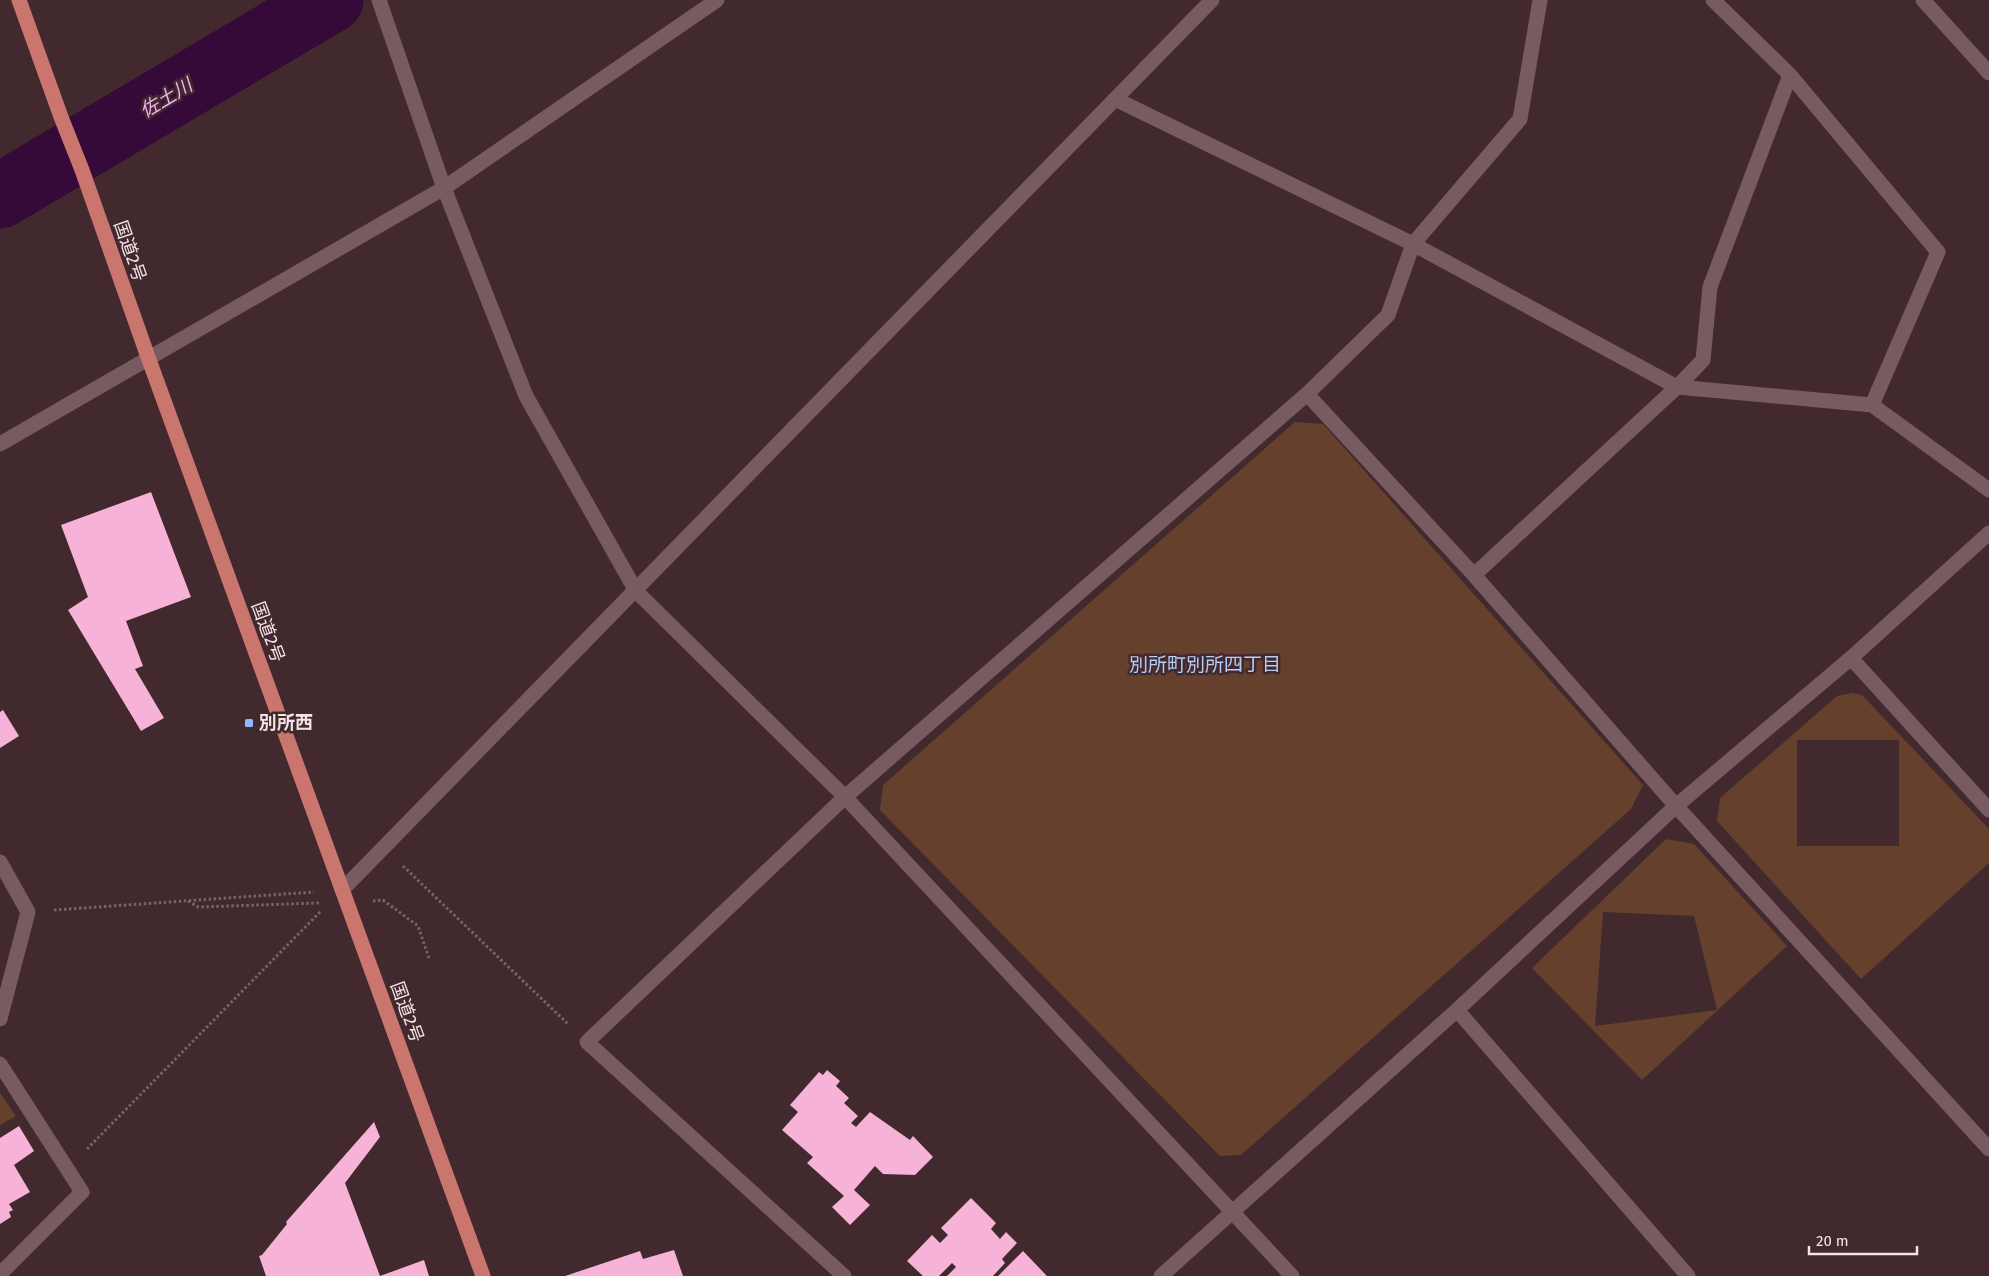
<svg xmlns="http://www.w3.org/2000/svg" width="1989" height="1276" font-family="'Fira Sans','Noto Sans JP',sans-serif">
	<rect width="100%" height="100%" fill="#41292e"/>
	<path fill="#65412d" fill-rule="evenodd" d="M1295,422L1323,424L1643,785L1631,809L1241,1155L1220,1156L880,810L883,785Z
		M1852,693L1862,695L1989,829V863L1861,979L1717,821L1720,798L1837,696ZM1797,740H1899V846H1797Z
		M1666,839L1694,844L1787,946L1642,1080L1532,968ZM1603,912L1694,916L1717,1010L1595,1026Z
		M0,1093L16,1116L0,1125Z"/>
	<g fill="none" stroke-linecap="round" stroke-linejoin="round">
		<path stroke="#350a39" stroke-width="65" d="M0,196L331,0"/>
	</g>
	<path fill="#f7b2d8" d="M151,492L191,597L126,621L143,666L135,669L164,718L141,731L68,610L88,597L61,525Z
		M3,710L19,736L0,748V712Z
		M827,1070L840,1081L836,1086L849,1098L844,1103L858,1116L851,1123L856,1127L870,1112L910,1140L913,1136L933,1157L915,1175L883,1174L875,1166L854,1190L870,1205L850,1225L832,1207L844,1196L807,1163L813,1157L782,1130L798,1112L790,1105L819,1072L823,1075Z
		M374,1122L380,1137L345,1183L380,1276H266L259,1256L262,1255L287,1224L286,1222Z
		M19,1126L34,1151L14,1165L30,1192L9,1204L13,1210L9,1212L11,1217L0,1224V1138Z
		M971,1198L996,1223L991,1229L1000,1239L1006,1232L1017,1243L1002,1259L1005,1263L993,1276H947L956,1267L952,1263L939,1276H923L907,1261L932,1235L940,1243L948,1235L941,1228Z
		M674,1250L683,1276H565L640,1251L643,1259Z
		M1023,1251L1047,1276H998Z
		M424,1260L429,1276H380Z"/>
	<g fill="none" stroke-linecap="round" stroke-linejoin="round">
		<path stroke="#786367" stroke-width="3" stroke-dasharray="2.5 2.5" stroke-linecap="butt" d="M403,866L568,1024
			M188,901L198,907L319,903
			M373,901L383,900L418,926L429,958
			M54,910L314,892
			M87,1149L321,911"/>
		<path stroke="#775b60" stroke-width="15" d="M379,0L444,188L526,396L636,591L845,797L1292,1276
			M1713,0L1790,75L1938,252L1872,405
			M1115,99L1413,244L1677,387L1872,405L1989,490
			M1307,394L1474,575L1676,806L1989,1149
			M1474,575L1677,387L1703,360L1710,287L1790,75
			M1851,658L1989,810
			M0,862L28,912L0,1019
			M1457,1010L1688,1276
			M0,1064L82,1192L0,1274
			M844,1276L587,1042L845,797L1307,394L1388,315L1413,244L1520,119L1540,0
			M1161,1276L1457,1010L1676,806L1851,658L1989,533"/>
		<path stroke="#775b60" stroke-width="15" d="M1923,0L1989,73
			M0,444L444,188L717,0
			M342,890L1212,0"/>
		<path stroke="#ca766e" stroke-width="15" d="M19,0L61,117L82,170L148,357L483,1276"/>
	</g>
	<rect fill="#91b8fd" stroke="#41292e" stroke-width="2" x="244" y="718" width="10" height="10" rx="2.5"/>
	<g text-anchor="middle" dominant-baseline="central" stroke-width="5" stroke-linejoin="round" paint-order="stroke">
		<g font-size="18" fill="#f4e4e6" stroke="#41292e">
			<text transform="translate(130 251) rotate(71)">国道2号</text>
			<text transform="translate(268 632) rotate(70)">国道2号</text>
			<text transform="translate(407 1012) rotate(70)">国道2号</text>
		</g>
		<g font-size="18" font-weight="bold" fill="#f4e4e6" stroke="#41292e" text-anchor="start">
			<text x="259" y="723">別所西</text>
		</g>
		<g font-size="19" font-style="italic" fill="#f4b0f9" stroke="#41292e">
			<text transform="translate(166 98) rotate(-31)">佐土川</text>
		</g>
		<g font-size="19" fill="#b5ccf3" stroke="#41292e">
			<text x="1205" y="664">別所町別所四丁目</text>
		</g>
	</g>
	<path d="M1809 1246v8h108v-8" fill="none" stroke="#f4e4e6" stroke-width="2.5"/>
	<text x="1816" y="1246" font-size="15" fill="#f4e4e6" stroke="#41292e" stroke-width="4" paint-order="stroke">20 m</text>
</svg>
